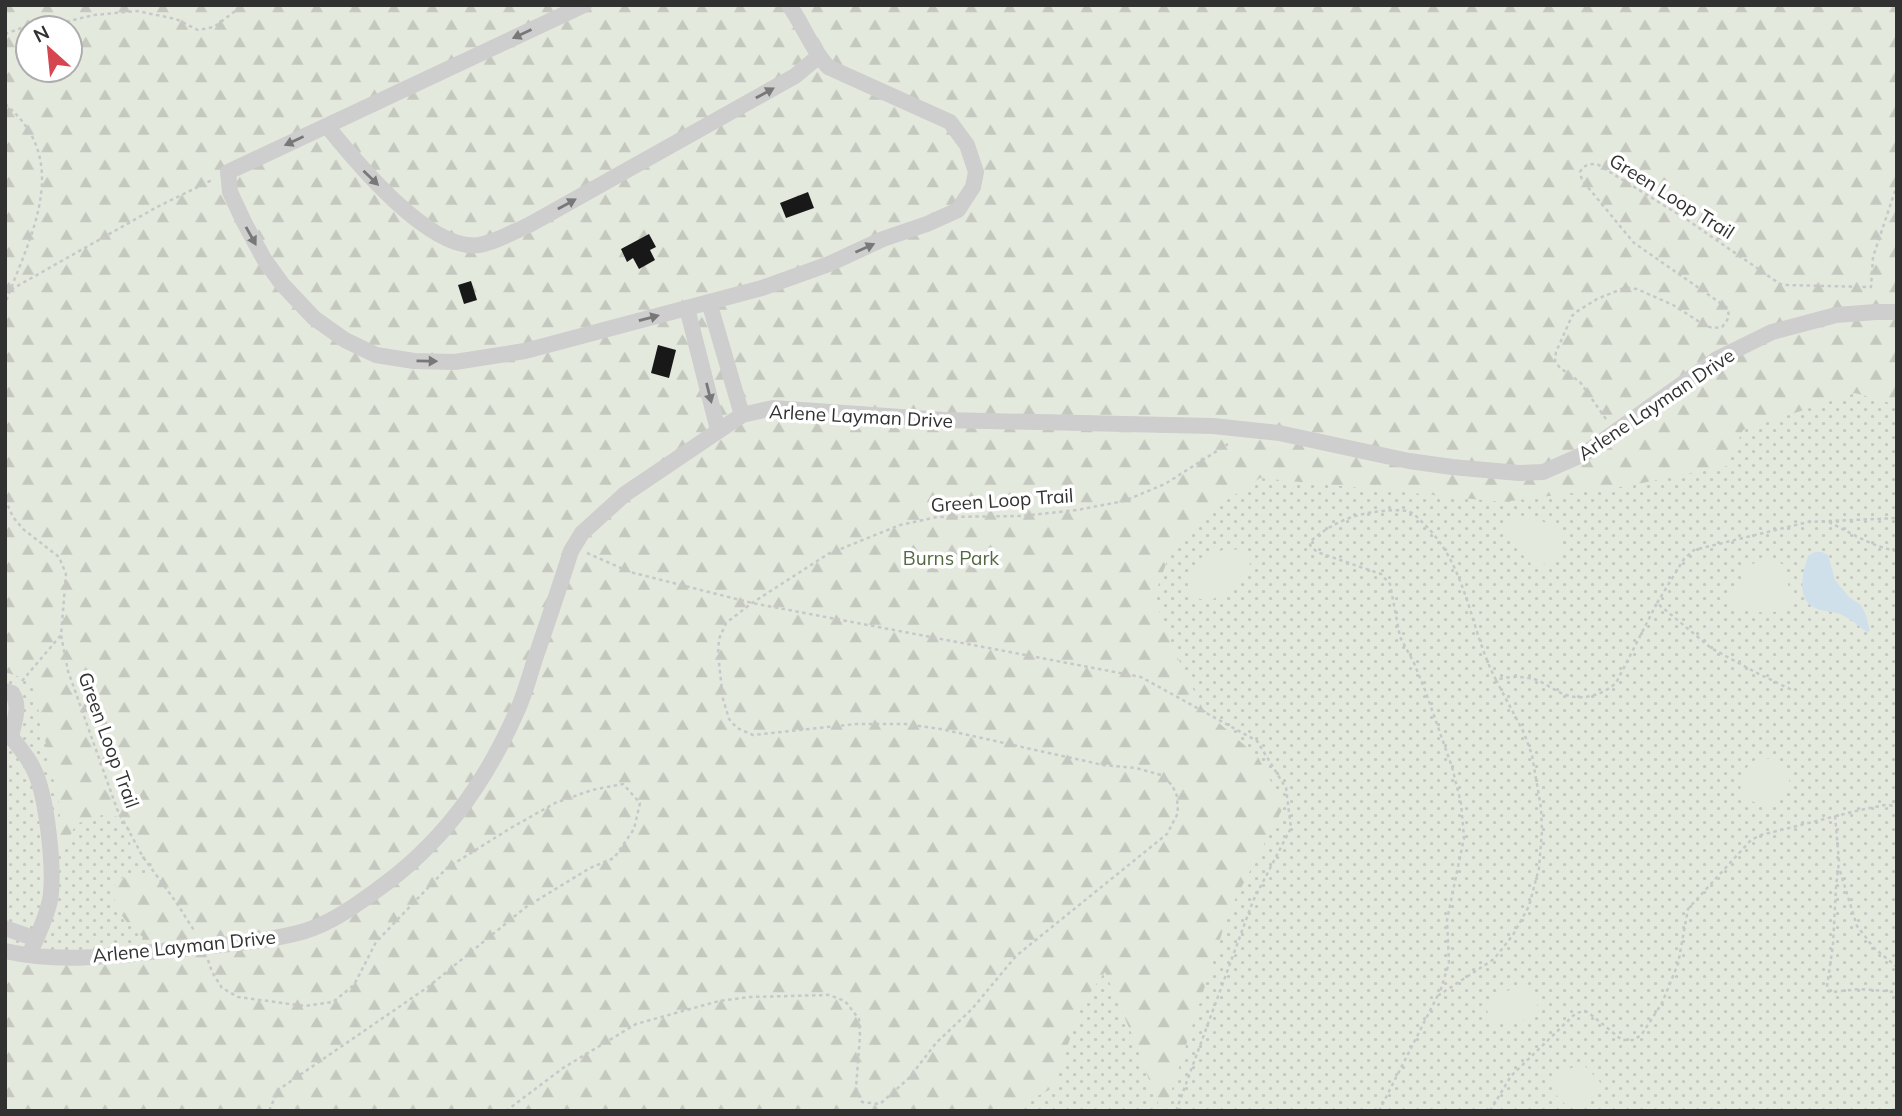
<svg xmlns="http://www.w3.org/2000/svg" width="1902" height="1116" font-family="Mulish,sans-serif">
	<defs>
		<pattern id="green-dots" width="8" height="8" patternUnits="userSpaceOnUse" patternTransform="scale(1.75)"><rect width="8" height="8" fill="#e4e9de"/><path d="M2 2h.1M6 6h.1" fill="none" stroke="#c4c8bf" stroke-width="1.8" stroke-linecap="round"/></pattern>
		<pattern id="forest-firs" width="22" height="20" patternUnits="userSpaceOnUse" patternTransform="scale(1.75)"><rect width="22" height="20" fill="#e4e9de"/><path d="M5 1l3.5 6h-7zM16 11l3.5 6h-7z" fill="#c4c8bf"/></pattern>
	</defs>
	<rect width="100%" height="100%" fill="#fff"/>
	<path fill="url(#green-dots)" fill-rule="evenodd" d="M5,5H1897V1111H5ZM28,28H70V70H28Z"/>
	<path fill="url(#forest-firs)" fill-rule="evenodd" d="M5,5H1897V405L1855,393L1743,430L1727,466L1627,486L1503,502L1260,478L1206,514L1170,553L1154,597L1172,646L1203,709L1258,757L1284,806L1229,911L1165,1111H1161L1130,1030L1105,972L1082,1004L1053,1088L1008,1111H5V951L136,953L143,937C126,924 114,909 112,887L122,878L152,873L151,856L131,857L129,818L102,815L76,824L66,844L58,846L49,838L50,824L58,820L61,813L32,681L5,672ZM28,28H70V70H28Z"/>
	<path fill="#e4e9de" d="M1518,515L1538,519L1557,529L1563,539C1557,559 1554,563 1534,567L1504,535L1505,519Z
		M1224,549L1246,550L1252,560C1238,586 1233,588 1208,602L1188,594V576L1198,564Z
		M1774,560L1784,565L1793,609L1767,613L1737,609L1730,598L1733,590L1742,588L1741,568L1755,563Z
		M1761,757L1778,761L1790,778L1785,797L1765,805L1747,800C1747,799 1741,791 1741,790C1738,775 1749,762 1761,757Z
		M1515,987L1532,989L1541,1000L1527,1019L1496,1024L1487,1011L1494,998Z
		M1583,1064L1600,1082L1593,1099L1582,1104L1566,1105L1556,1095L1550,1084C1559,1072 1569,1068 1583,1064Z"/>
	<path fill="#cfe0ea" d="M1815,552H1822L1828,555L1835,580L1849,597L1861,605L1866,615L1870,631L1867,632C1858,626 1850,618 1840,614C1831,611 1821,612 1813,607C1796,597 1803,572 1808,556Z"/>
	<path fill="#181818" d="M808,192L814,208L786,218L780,203Z
		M649,234L656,247L650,250L655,260L639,269L633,258L627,262L621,249Z
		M471,281L477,300L464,304L458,285Z
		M658,345L676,350L669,378L651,373Z"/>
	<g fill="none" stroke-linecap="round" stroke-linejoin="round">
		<path stroke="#c8c8c8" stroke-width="2.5" stroke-dasharray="3.5 3.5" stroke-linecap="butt" d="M5,34L27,26L65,22L94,15L137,11L176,19L198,30L214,27L243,5
			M5,104C74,161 30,236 5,304
			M5,293L157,207L214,179
			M1606,419L1580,382L1560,368L1555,361L1556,352L1572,316L1576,312L1597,299L1624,288L1637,289L1673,305L1706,326L1713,328L1722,327C1728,320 1731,315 1726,307L1634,243L1582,180L1580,172C1584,165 1588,164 1597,164L1686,219L1780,284L1787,285L1871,287L1873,257L1897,185
			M5,499L13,517L23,529L59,557L66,574L61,635L68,671L117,809L143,857L176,902L195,932
			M1829,522C1851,533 1873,547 1897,551
			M587,553L630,572L752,603L1141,677L1257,741L1286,788L1291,828L1253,901L1176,1111
			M1657,603L1684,559L1694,550L1808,522L1897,518
			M1496,680C1470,630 1468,570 1428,528C1423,523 1418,517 1412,513C1403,508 1384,511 1374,512C1351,515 1329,525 1311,541L1310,545L1317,552L1381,574L1390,584L1400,637L1414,663L1425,690L1452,767L1461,803L1464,838L1447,920L1449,963L1439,995L1494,959L1513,935L1529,906L1539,868L1542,831L1541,808L1532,755L1524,733L1496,680C1508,676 1522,676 1534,679C1543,682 1551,688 1559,692C1578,702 1600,697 1616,683L1657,603L1711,648L1755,672L1792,690
			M22,681L61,635
			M1835,816L1839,861L1836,887L1833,945L1827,986L1828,991L1832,992L1860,989L1897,992
			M1840,871L1857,926L1874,948L1897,967
			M208,960L212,972L222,988L238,997L305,1006L333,1002L354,985L376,942L447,868L509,829L555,803L592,790L623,784L640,803L634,829L614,858L590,868L526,907L428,987L278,1090L269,1111
			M506,1111L563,1068L636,1024L719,1001L750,997L829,995L845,1001L859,1019L860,1036L856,1088L862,1102L880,1104L909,1078L936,1043L972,1009L1016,956L1167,834L1178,813L1177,796L1172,785L1161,775L1136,768L1103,765L941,729L905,724H856L753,735L737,728L729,719L723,699L718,654L719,639L726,623L752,603L828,554L900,525L937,517L1022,516L1077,510L1124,501L1165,484L1228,444
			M1379,1111L1438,995
			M1490,1111L1511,1076L1576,1013L1585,1011L1589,1013L1622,1040H1634L1642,1034L1662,1003L1678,964L1688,909L1751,840L1761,835L1860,810L1885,805L1897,806"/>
		<path stroke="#cecece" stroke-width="16" d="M584,5L228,172L230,192L244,222L264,259L282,284L314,318L345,340L376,355L414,361L455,362L525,351L762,288L829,264L883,239L927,224L958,210L973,187L976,172L967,145L950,122L828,67C810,47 804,26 789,5
			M327,126C355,161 430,252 479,245C496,242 513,232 529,225L795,76L819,56
			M709,302L742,415
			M687,308L718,430
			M5,691L12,693C21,706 14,722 11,737C19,747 28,757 33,768C47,794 55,871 50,900C46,919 37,937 29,955
			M5,928L36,939
			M5,951C62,964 123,955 179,949C220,945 267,942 305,931C331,923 353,907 374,892C441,845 484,786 517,711C525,694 530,674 536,656C548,621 560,586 571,551L582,533L625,494L742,415L773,408L944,420L1213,426L1279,433L1409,461L1452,467L1519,473L1543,472L1584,454L1717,359L1772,332L1836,315L1876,312H1897"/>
	</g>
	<defs><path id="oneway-solid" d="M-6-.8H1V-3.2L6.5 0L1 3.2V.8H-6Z" transform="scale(1.75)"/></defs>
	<g fill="#787878">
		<use href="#oneway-solid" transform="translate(522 34) rotate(155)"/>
		<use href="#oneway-solid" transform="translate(765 93) rotate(-29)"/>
		<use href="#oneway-solid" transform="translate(294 141) rotate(155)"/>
		<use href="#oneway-solid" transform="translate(371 178) rotate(44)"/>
		<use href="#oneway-solid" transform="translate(567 204) rotate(-29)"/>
		<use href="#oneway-solid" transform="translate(251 236) rotate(61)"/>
		<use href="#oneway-solid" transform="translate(865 248) rotate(-24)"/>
		<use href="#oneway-solid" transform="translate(649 318) rotate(-15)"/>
		<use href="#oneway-solid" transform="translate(427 361) rotate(1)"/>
		<use href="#oneway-solid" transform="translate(709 393) rotate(76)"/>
	</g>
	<g text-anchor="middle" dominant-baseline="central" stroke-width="7" stroke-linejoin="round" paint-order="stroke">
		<g font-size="19" fill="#313131" stroke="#fff">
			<text transform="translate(1672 196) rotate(32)">Green Loop Trail</text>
			<text transform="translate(1656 404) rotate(-34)">Arlene Layman Drive</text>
			<text transform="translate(861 416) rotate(3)">Arlene Layman Drive</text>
			<text transform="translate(1002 500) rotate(-4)">Green Loop Trail</text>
			<text transform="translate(109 740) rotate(70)">Green Loop Trail</text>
			<text transform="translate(184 946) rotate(-6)">Arlene Layman Drive</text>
		</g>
		<g font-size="19" fill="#546942" stroke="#fff">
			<text x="951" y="558">Burns Park</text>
		</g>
	</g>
	<rect width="1902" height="1116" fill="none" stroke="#313131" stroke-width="14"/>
	<g transform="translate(49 49) rotate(333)"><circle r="33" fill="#ffffff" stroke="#adadad" stroke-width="2"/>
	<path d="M0-5L12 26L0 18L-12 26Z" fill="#d54650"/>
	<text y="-10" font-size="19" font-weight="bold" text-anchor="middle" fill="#313131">N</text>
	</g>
</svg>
